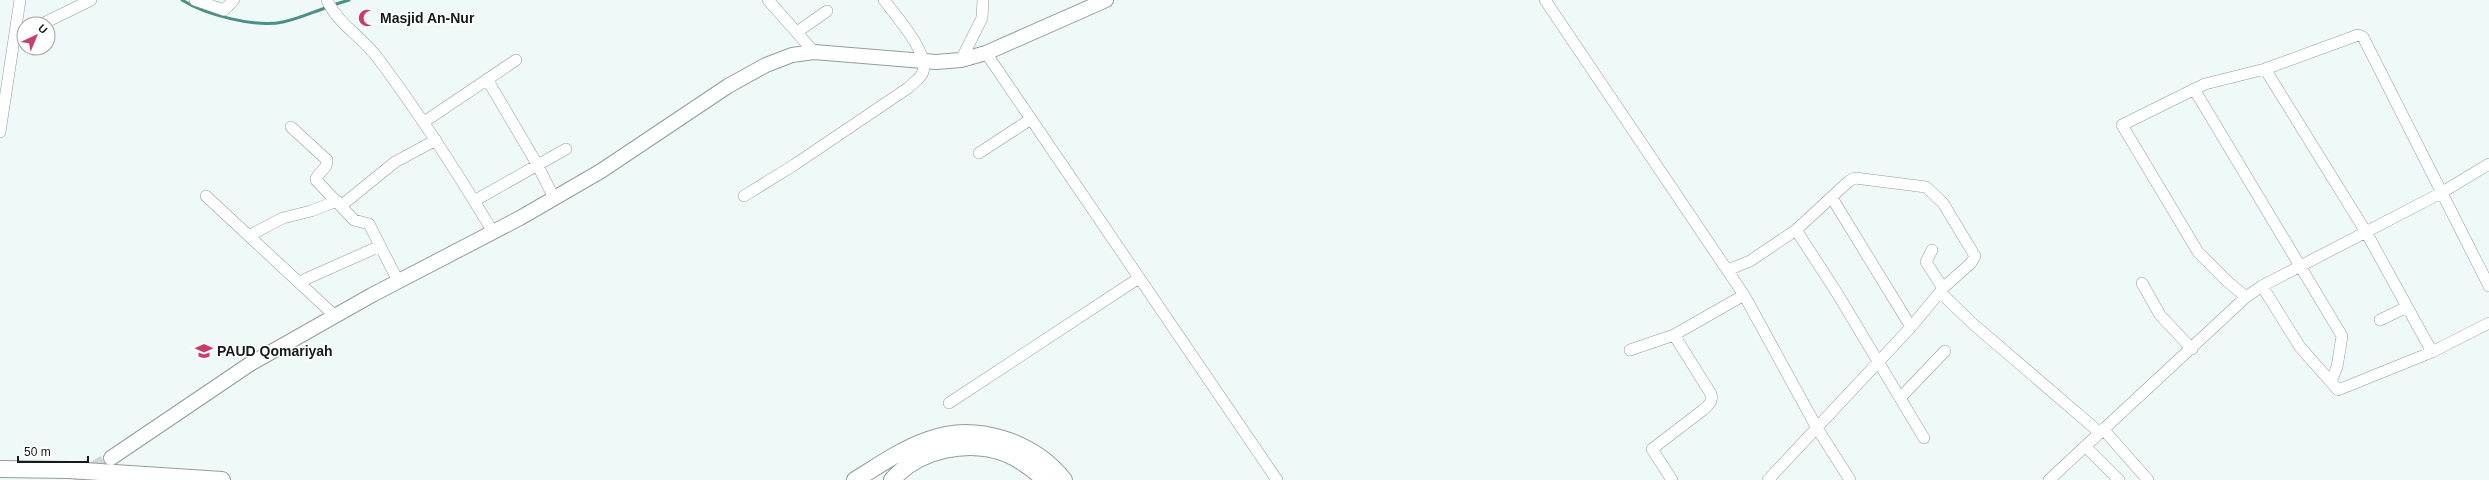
<svg xmlns="http://www.w3.org/2000/svg" width="2489" height="480" font-family="Helvetica,sans-serif">
	<rect width="100%" height="100%" fill="#eff9f7"/>
	<g fill="none" stroke-linecap="round" stroke-linejoin="round">
		<path stroke="#4a8f88" stroke-width="3" d="M182,0C206,15 256,28 283,22C298,19 313,12 328,7
			M333,5L349,0"/>
		<path stroke="#ced7d6" stroke-width="14" stroke-dasharray="14 7" stroke-linecap="butt" d="M74,480L111,458"/>
		<g stroke="#949d9c" stroke-width="12">
			<path id="minor" d="M195,0L224,10L234,0
				M327,0C337,23 362,37 377,57C419,113 457,172 493,232
				M768,0L814,52
				M1545,0L1744,295L1817,428L1850,480
				M42,24L91,0
				M797,32L827,11
				M986,53L1277,480
				M961,60L982,18L983,0
				M2265,69L2366,232L2432,352
				M487,79L537,164L554,198
				M2194,89L2342,336L2337,367L2331,382
				M424,122L516,60
				M291,127L327,160L326,166L316,178V180L354,220L369,224L398,281
				M0,132L20,0
				M979,153L1031,119
				M206,196L335,316
				M744,196L794,165L908,88C913,83 921,78 923,72C929,52 895,15 884,0
				M1832,198L1911,327
				M474,201L566,149
				M342,205L395,162L436,140
				M1796,230L1837,293L1924,438
				M250,235L283,218L311,211L337,201
				M1932,250L1926,262L1943,288L1940,292L1972,323L2099,432
				M1728,270L1750,261L1796,230L1849,181L1855,178L1926,187L1943,203L1975,256L1971,263L1943,288
				M299,282L380,246
				M2142,283L2160,315L2192,349
				M2262,286L2300,347L2338,390L2432,352L2489,323
				M2246,297L2228,282L2198,252L2122,125L2205,84L2265,69L2358,35L2363,37L2489,286
				M2380,320L2407,307
				M1674,335L1744,295
				M1630,350L1674,335L1711,394C1713,401 1709,405 1703,410L1652,449L1672,480
				M1900,398L1945,351
				M949,403L1139,278
				M2103,429L2148,480
				M2085,446L2119,480
				M1768,480L1911,327L1940,292
				M2049,480L2246,297L2262,286L2441,193L2489,164"/>
		</g>
		<g stroke="#949d9c" stroke-width="16">
			<path id="major" d="M111,458L250,364L372,295L520,218L601,171L728,86L766,65L792,55L814,52L936,62L961,60L986,53L1106,0"/>
		</g>
		<g stroke="#949d9c" stroke-width="18">
			<path id="highway" d="M0,469L69,470L222,480
				M855,480C878,466 902,449 928,440C975,422 1033,441 1064,480
				M892,480C919,449 969,439 1007,454C1021,460 1034,470 1045,480"/>
		</g>
		<use href="#minor" stroke="#fff" stroke-width="11"/>
		<use href="#major" stroke="#fff" stroke-width="14"/>
		<use href="#highway" stroke="#fff" stroke-width="16"/>
	</g>
	<defs>
		<g id="mosque-bare" transform="scale(1.38)"><path d="M3.5-4.9A6 6 0 1 0 3.5 4.9A5 5 0 1 1 3.5-4.9Z" fill="#cb3d69" stroke="#fff" stroke-width="2.5" paint-order="stroke"/></g>
		<g id="school-bare" transform="scale(1.38)"><path d="M0-5L7-2L0 1L-7-2ZM-4 1L0 2.5L4 1V4Q0 6-4 4Z" fill="#cb3d69" stroke="#fff" stroke-width="2.5" paint-order="stroke"/></g>
	</defs>
	<g fill-rule="evenodd">
		<use href="#mosque-bare" x="367" y="18"/>
		<use href="#school-bare" x="204" y="351"/>
	</g>
	<g text-anchor="middle" dominant-baseline="central" stroke-width="3" stroke-linejoin="round" paint-order="stroke">
		<g font-size="14" font-weight="bold" fill="#151918" stroke="#fff" text-anchor="start">
			<text x="380" y="18">Masjid An-Nur</text>
			<text x="217" y="351">PAUD Qomariyah</text>
		</g>
	</g>
	<g transform="translate(36 36) rotate(44)"><circle r="19" fill="#ffffff" stroke="#a1a3a3"/>
	<path d="M0-3L7 15L0 10L-7 15Z" fill="#cb3d69"/>
	<text y="-6" font-size="11" font-weight="bold" text-anchor="middle" fill="#151918">U</text>
	</g>
	<path d="M18 456v6h70v-6" fill="none" stroke="#151918" stroke-width="2"/>
	<text x="24" y="456" font-size="12" fill="#151918" stroke="#ffffff" stroke-width="3" paint-order="stroke">50 m</text>
</svg>
